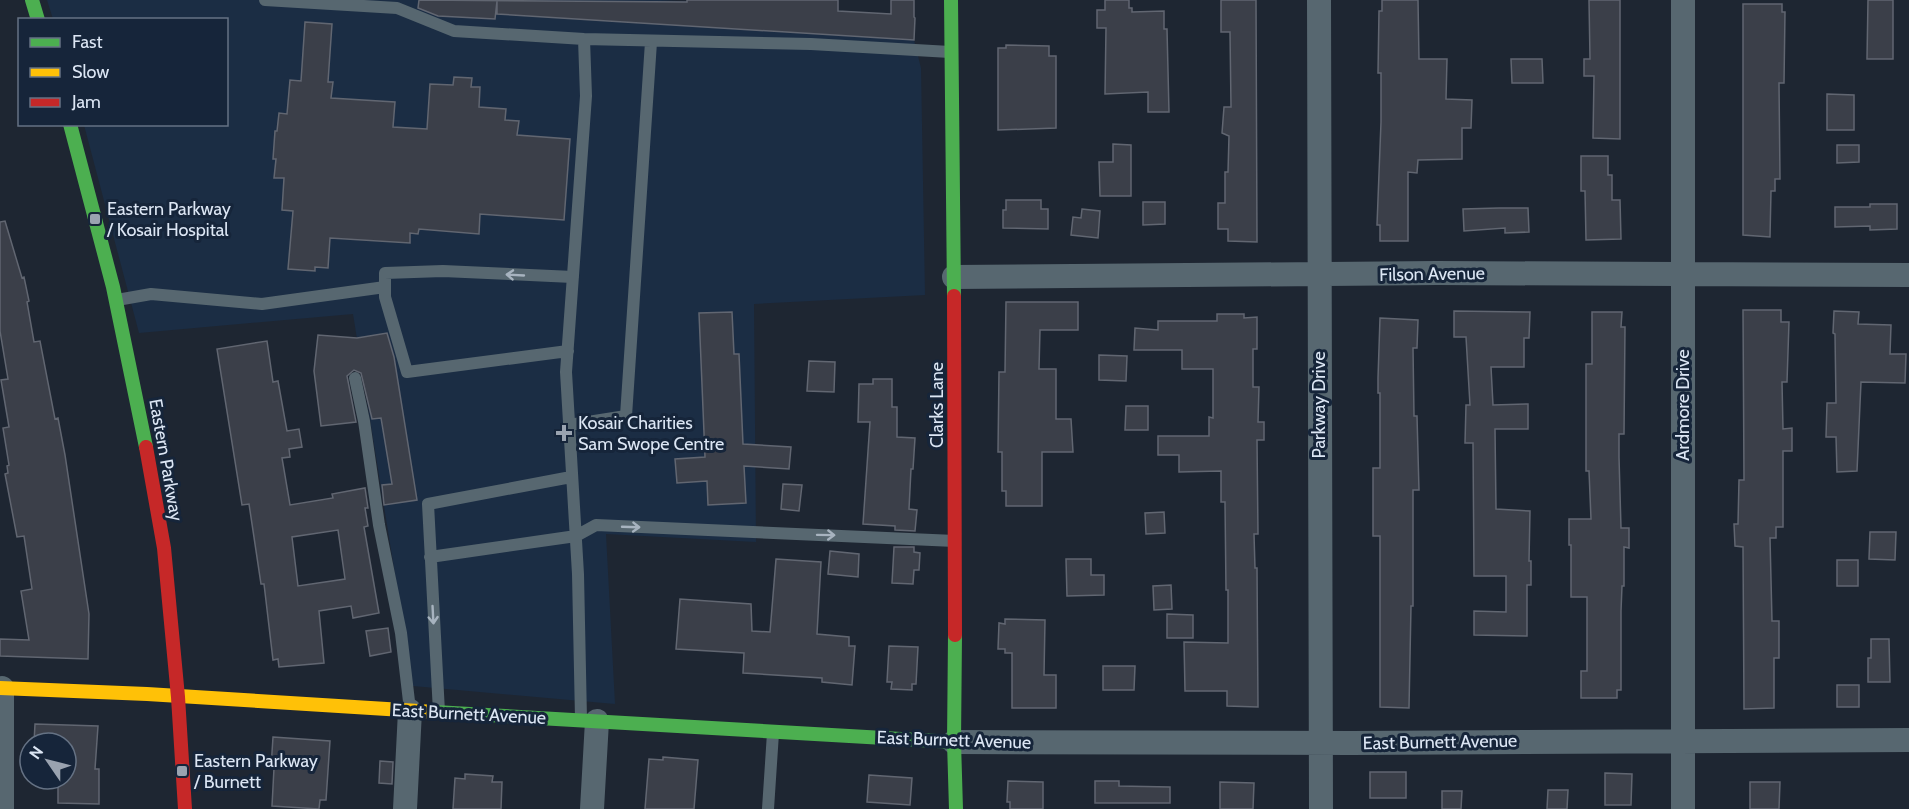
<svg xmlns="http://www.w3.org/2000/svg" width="1909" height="809" font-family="Cabin,sans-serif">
	<rect width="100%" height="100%" fill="#1e2632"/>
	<path fill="#1b2d44" d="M47,0H661L892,14V16L915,18L914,40L921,68L925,295L754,304L756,542L606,534L615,704L413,686L353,314L139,333L84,125L226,124V20L53,19Z"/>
	<path fill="#3b3f49" stroke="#616671" stroke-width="1.5" fill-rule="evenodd" d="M419,0L687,2V0H838V11L891,14V0H914V17L915,18L914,40L497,14V1L495,19L438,16L418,8Z
		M1105,0H1129V8H1132V12L1164,11V29H1167L1169,112H1148V92L1105,94L1106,28H1097V10H1105Z
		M1221,0H1256L1257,242L1228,241V229H1218V203H1225V172H1228L1229,136L1222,133L1224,107H1231L1230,32H1221Z
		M1382,0H1418L1419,59H1447L1446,99L1472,100L1471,128H1462V159L1418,160L1417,173L1408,172V241H1380V225H1377L1381,122V73H1378L1379,11H1382Z
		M1589,0H1620V139L1593,138L1594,76H1584V59H1590Z
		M1868,0H1893V59H1867Z
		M1743,4H1782V12H1785L1784,83H1779L1780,179H1775V191H1771L1770,237L1743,235Z
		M305,22L332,24L328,82H333L331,98L395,102L393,127L427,129L430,84L453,85L454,77L472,78L471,87H480L479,107L506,109L505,120L519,121L517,135L570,139L564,220L480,214L479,234L419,229L418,234L410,233V243L330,238L328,268L315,267V271L288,269L293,211L282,210L284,178H274L276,159H273L275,131H277L279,113L287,114L290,80L301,81Z
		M1006,45L1049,46V56H1056V128L998,130V48H1006Z
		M1511,59H1542L1543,83H1512Z
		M1827,94L1854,95V130H1827Z
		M1113,144L1131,145V196H1100L1099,162H1113Z
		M1837,145H1859V162L1837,163Z
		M1581,156H1608V175H1612V200H1620L1621,239L1586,240L1585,191H1581Z
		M1006,200H1041V209H1048V229L1003,228V210H1006Z
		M1143,202H1165V224L1143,225Z
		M1870,204H1897V229L1870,230V226L1835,227V207H1870Z
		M1499,208H1528L1529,232L1505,233V228L1464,231L1463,209Z
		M1082,209L1100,211L1098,238L1071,235L1073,217L1081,218Z
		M5,221L22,278L24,277L29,301L27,302L34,342L40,341L55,419L58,418L65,455L89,614L88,659L0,656V639L29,640L21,591L32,589L24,536L17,537L5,474L8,473L7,466L9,465L3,428L9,427L1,380L8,379L0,331V222Z
		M1006,302H1078V330H1040L1039,369H1056V419H1071L1073,452H1042V506H1006V491H1002V452H998L999,372H1005Z
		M1743,310H1781V322H1789L1787,382H1782L1783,429L1792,428V451H1783V527H1776V538H1770L1772,621H1779V658H1774V708L1744,709L1743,547L1735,546L1734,524H1738L1739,480H1744Z
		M1454,311L1530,312L1529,338H1524V367H1491L1493,405L1528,404V429H1495L1496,509L1530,511L1529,561H1531V585H1527V636L1474,635V611L1506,612V576H1474L1473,443H1465L1466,405H1470L1466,337H1454Z
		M1834,311L1859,312L1858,324L1891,325L1890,354H1906L1905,383L1861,382L1857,471L1837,472L1836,437H1826L1827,403H1836L1835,334L1833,333Z
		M732,312L734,354H739L743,444L791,447L789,469L744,466L746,503L708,505L707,481L677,483L675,459L705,457L699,313Z
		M1592,312H1622L1621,327H1625L1624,434H1619V457L1621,528H1629V548L1624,547V586H1622L1621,611V690H1617V698H1581V671H1587V597H1571V545H1569V519H1591L1589,471H1586V364H1592Z
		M1217,314H1244V318L1257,317V349H1253V387H1259L1258,422H1264V440H1257L1258,534H1254L1255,568H1257L1258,707L1227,706V691H1185L1184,642L1228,643V590H1226L1225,502H1221V471L1179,472V455H1158V436H1209V417L1213,418V369H1182V350H1134L1135,328L1158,330V321H1217Z
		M1380,318L1418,320L1417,348H1413L1414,416H1417L1419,490H1413V606H1411L1409,708L1380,707V536H1373V468H1380V393H1378V378Z
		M387,333L394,357L417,500L384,505L382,485L392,484L381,418L372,419L361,373L354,370L347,376L356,422L321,426L314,371L318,335L357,338Z
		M267,341L273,382L278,381L287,431L299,429L302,447L289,449L290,457L282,458L290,505L333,498L332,494L365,488L368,508H365L368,526L364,527L379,613L353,618L351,606L319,611L324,663L279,667L278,659L273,660L264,584H261L249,504L242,505L217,349ZM338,530L345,579L298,586L292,537Z
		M1099,355L1127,356L1126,381L1099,380Z
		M809,361L835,362L834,392L807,391Z
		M873,379H892V407H897V437L915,438L913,469H911L909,509L917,510L915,531L895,530V526L863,524L870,422H858L859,384H873Z
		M1126,406H1148V430H1125Z
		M783,484L802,485L799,511L781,509Z
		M1164,512L1165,533L1146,534L1145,513Z
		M1870,532H1896L1895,560L1869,559Z
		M894,547H914V552L920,553L919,570H914L913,584L892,583Z
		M830,551L859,554L858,577L828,574Z
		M776,559L821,562L817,634L849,637V646H855L852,685L822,682V678L743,673L744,653L676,649L680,599L751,604L752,631L770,632Z
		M1066,559H1091V575H1104V595L1067,596Z
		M1837,560H1858V586H1837Z
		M1171,585L1172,609L1154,610L1153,586Z
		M1167,614L1193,615V638H1167Z
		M1005,619L1045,620L1044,675H1056V708H1012V653H1005V649H998L999,623L1005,624Z
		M388,628L391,652L370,656L366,631Z
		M1871,639H1889L1890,682H1868V658H1871Z
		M889,646L918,647L916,684H912V690L891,689L892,682H887Z
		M1103,666H1135L1134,690H1103Z
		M1837,685H1859V707H1837Z
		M35,724L98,726L95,769H99V804L58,803V779H66V743H34Z
		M273,737L330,741L326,800H320L319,809L272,806L274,768H271Z
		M663,757L698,760L694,809H645L649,759L663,760Z
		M380,761L393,762L392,784L379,783Z
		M1370,772H1406V798H1370Z
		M1605,773L1632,774L1631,805H1605Z
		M465,774L493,776L492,782H502L501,809H453L455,778L465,779Z
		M869,775L912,778L910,805L867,802Z
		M1008,781L1043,782V809H1010V802H1007Z
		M1095,781H1119V786L1170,787V803H1095Z
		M1220,782L1254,783L1253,809H1220Z
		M1750,782H1780L1779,809H1750Z
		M1548,790H1568L1567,809H1547Z
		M1442,791H1462L1461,809H1442Z"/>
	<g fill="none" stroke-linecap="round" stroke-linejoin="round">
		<path stroke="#576770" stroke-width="12" d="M265,0L397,8L454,31L584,39L811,44L950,52
			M117,300L151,294L262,304L385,287
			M568,351L407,372L385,297V273L443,271L573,277
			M355,378L364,421L379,525L401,633L410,710
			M569,425L626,416L651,42
			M430,557L576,536L596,525L955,541
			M439,712L428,504L571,477
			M581,719L578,574L566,372L586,96L584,39
			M768,809L773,733"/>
		<path stroke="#576770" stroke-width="24" d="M1319,0L1321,809
			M1683,0V809
			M954,277L1437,273L1909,275
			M954,742L1352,743L1909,740
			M2,809V688
			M405,809L410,711
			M592,809L597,721"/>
		<path stroke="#4caf50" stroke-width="14" d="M32,0L38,20
			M951,0L954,296
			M70,124L113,287L146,447
			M955,635L954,742L956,809
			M435,712L954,742"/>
		<path stroke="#ffc107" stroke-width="14" d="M0,688L147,694L435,712"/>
		<path stroke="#c62828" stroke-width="14" d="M954,296L955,635
			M146,447L164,548L178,697L185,809"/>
	</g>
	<defs><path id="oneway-shaft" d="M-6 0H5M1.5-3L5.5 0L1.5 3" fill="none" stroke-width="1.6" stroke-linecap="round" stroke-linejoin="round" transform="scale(1.5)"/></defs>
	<g stroke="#a7b3bf">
		<use href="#oneway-shaft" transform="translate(515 275) rotate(-177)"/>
		<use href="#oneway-shaft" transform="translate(631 527) rotate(2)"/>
		<use href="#oneway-shaft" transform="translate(826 535) rotate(1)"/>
		<use href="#oneway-shaft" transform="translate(433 615) rotate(87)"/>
	</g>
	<g fill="#9aa3b0" stroke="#16253a" stroke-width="2">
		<rect x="89" y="213" width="12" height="12" rx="3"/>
		<path d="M561 424h6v6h6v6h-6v6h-6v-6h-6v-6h6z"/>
		<rect x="176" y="765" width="12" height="12" rx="3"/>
	</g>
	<g text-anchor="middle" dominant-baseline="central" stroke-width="6" stroke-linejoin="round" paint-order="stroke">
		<g font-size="18" fill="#dce6f4" stroke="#16253a" text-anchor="start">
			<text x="107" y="209">Eastern Parkway<tspan x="107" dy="21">/ Kosair Hospital</tspan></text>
			<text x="578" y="423">Kosair Charities<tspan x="578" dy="21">Sam Swope Centre</tspan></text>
			<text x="194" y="761">Eastern Parkway<tspan x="194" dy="21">/ Burnett</tspan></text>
		</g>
		<g font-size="18" fill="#dce6f4" stroke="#16253a">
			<text transform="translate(1432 274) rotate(-1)">Filson Avenue</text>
			<text transform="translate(937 405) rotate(-90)">Clarks Lane</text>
			<text transform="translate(1319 405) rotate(-90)">Parkway Drive</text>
			<text transform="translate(1683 405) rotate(-90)">Ardmore Drive</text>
			<text transform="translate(166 460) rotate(80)">Eastern Parkway</text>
			<text transform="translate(469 714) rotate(3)">East Burnett Avenue</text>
			<text transform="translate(954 740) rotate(2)">East Burnett Avenue</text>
			<text transform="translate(1440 742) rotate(-1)">East Burnett Avenue</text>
		</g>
	</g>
	<rect x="18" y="18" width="210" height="108" fill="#16253a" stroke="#657284" stroke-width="1.5"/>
	<rect x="30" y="38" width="30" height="9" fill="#4caf50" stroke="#657284" stroke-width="1.5"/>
	<text x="72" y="48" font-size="18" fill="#dce6f4">Fast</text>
	<rect x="30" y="68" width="30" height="9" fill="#ffc107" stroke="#657284" stroke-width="1.5"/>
	<text x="72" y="78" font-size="18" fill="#dce6f4">Slow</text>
	<rect x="30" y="98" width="30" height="9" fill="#c62828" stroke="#657284" stroke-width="1.5"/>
	<text x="72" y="108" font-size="18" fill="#dce6f4">Jam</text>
	<g transform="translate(48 761) rotate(305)"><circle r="28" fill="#16253a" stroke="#657284" stroke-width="1.5"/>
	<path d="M0-4.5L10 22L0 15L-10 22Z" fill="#9aa3b0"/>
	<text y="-9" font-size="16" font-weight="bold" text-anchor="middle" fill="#dce6f4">N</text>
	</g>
</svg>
